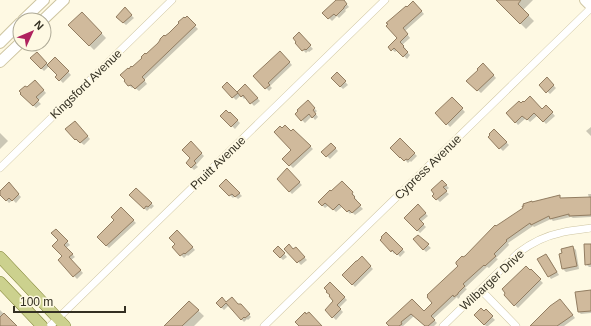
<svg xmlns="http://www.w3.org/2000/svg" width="591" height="326" font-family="Helvetica,sans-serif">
	<rect width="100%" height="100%" fill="#fef9e3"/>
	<path fill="#0003" d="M337,0H343L349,7L345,10L346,11L339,18L337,16L332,21L324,13Z
		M500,0H533L523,10L534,21L526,29L498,1Z
		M413,2L424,14L405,31L410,38L402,45L406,49L405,50L410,55L407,59L398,50L395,52L389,47L398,38L407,8Z
		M125,9L134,18L126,25L117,17Z
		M82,13L106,38L94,50L69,25Z
		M187,18L198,29L144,80L147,84L139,91L134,87L132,88L125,81L132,68Z
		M299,34L313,49L309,52L308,51L306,53L296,43Z
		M280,52L292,65L270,86L272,88L269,91L255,76Z
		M37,53L48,65L55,58L71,75L63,83L57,77L58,75L49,66L44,71L31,58Z
		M483,64L496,78L481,93L468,81L479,70Z
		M337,73L348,85L343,89L332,78Z
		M547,79L556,88L550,94L541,85Z
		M35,81L46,93L38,101L41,104L36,108L22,94Z
		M245,85L260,101L254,106L246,97L244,99L241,95L236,100L223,87L237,93Z
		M452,98L465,112L450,127L437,113Z
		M308,102L317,111L315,113L318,117L315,120L312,116L305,123L296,114Z
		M546,106L555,116L546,124L538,115L530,122L526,118L518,125L508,113L542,111Z
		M230,113L240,123L235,129L222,116Z
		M75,122L90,139L84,145L79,141L78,142L67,129Z
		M591,127V136L586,131Z
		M293,130L313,149L293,168L284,159L293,150L291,133Z
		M494,130L509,145L503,151L489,137Z
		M0,133L8,141L0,149Z
		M400,139L417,156L411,162L410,161L408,163L404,159Z
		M191,143L204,156L196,165L198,167L194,170L187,163L192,158Z
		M331,144L338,151L330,159L323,152Z
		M287,170L302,185L292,194L278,179Z
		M226,180L242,196L238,199L235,196L233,198L221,186Z
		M442,181L449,188L445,191L449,194L440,202L434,196Z
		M342,182L355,196L354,197L357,200L355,201L363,209L355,215L352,212L350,214L343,206L336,212L329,205L325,208L319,202L331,193Z
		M9,184L21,197L16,203L13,200L9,203L0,193Z
		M136,189L154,206L151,209L150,208L147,211L131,195Z
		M588,194H591V217L573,218L571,217L553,221L551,219L534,227L533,226L508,243L509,245L496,258L498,259L489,268L487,267L465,288L467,289L460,296V297L458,299L457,297L433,319L437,323L434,326H426L414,316L403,326H391L412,300L424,312L434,303L459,266L463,258L496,228L532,203L559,197L562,199L589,198Z
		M418,206L428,216L421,222L426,227L420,233L406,218Z
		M121,208L136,223L109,248L98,237L116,220Z
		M56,230L70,245L66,248L75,257L71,260L83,273L77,279L59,260L63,256Z
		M177,231L195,250L188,256L187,255L184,258L173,247L176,244Z
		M418,236L431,248L426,252L414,239Z
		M383,237L398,245L405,252L400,257L396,252L394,254Z
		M591,245V267H589L586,264Z
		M278,247L287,257L283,260L274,251Z
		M573,247L576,250L579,269L566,272L563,269Z
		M286,249L293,250L296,249L307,260L301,265Z
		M546,255L549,258L559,275L551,279L549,276Z
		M362,258L373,269L355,287L344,275Z
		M531,271L543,283L518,308L505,295Z
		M330,283L347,300L339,308L343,312L336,320L326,310L335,301Z
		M591,291V313L581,314L578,311Z
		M189,302L204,316L194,326H165Z
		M217,303H226L240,306L241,305L251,317L248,320L247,319L244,322L229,305L224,310Z
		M563,303L575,318L564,326H536Z
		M0,310L16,326H0Z
		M486,311L495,320L488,326H486L476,315L484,313Z"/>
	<path fill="#d0ba9c" stroke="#927d61" d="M336,0H344L347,4L344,7V8L336,16L334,14L328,19L322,13Z
		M496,0H521L518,4L529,15L520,24Z
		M413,1L422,11L403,28L408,34L400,42L404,46L403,47L408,52L403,57L394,48L391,51L388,47L397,38L386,26L388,24L386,23L392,18L406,6L407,7Z
		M125,7L132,15L123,23L116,17Z
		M82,12L102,33L89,46L68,25Z
		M187,16L196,25L142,77L145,80L135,89L131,85L128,86L124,81L125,80L120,75L128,68L129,69L131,66L132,67L142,58L141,57L145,53L146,54L158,43L160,40V39L164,35L165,36L169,33L179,23L178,22L184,17L185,18Z
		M299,32L311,45L306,50L305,49L302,51L295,43L296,42L293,38Z
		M280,51L290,62L268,83L270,85L265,89L253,76Z
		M37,52L47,63L41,69L30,58Z
		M55,57L69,71L59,81L55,77L57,75L47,65Z
		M483,63L494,75L477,91L466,81L478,70L477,69Z
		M337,72L346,81L340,87L331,78Z
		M547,77L554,85L546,93L539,85Z
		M35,80L44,90L36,97L39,100L33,106L20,94L21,93L19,91L25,86L27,87Z
		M227,82L238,93L232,98L222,87Z
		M245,84L258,98L250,104L243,95L241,97L237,92Z
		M530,96L542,109L546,105L553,112L543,122L534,113L527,120L522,116L515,123L506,113L519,101L521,103L523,101L524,102Z
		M452,97L463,108L446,125L435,113Z
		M308,100L315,108L313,110L316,114L312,118L309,114L301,121L295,114L298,111L297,110Z
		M226,110L229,113L230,112L238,120L231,127L220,116Z
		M75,121L88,136L80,143L76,139L75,140L65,129Z
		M285,125L291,131L293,129L311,146L289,166L282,159L291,150L274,132L280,126L282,128Z
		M494,129L507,142L499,149L488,137L490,135L489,134Z
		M400,138L415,153L408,160L406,159L404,161L400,157V158L390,148Z
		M191,141L202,153L194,161L196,163L191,168L186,163L190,158L182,150Z
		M331,143L336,148L326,157L321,152Z
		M287,168L300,182L289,192L277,179Z
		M226,179L240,193L235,197L232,194L229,196L219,186Z
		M442,180L447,185L443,187L447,191L436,200L432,196L434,194L431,190Z
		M342,181L353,192L352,194L355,197L354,198L361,205L352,213L349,210L347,212L339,204L333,210L325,203L322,206L318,202L330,190L331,191Z
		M9,182L19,194L12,201L9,198L6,201L0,195V191Z
		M136,188L152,203L148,207L146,206L144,209L129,195Z
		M560,195V198L591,197V215L569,216V214L550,219L549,216L531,225L530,223L506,240L507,241L494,254L496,256L485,266L484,265L463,284L465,286L458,293V294L454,297L453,295L431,316L435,320L428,326H425L411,314L401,322L402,324L399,326H389L386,323L412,299L424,311L432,303L427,297L428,296L427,295L458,266L456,264V262L462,256L463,257L465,256L495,225L496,226L523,208L522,206H524L523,204L532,201V202Z
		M418,204L426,213L419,219L424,224L417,231L404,218Z
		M121,207L134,220L106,246L97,237L114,220L111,217Z
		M56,229L68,241L64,245L73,254L69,257L81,270L73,277L58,260L62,256L52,246L58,240L51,233Z
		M177,230L193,247L185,254L184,253L180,256L172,247L175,244L169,238Z
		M386,232L403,249L397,255L392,250L391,252L380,240L382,238L381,237Z
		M418,235L429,244L423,250L413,239Z
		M289,244L293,249L296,247L305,257L300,261H299L297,263L284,249Z
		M584,244H591V264L585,265Z
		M278,246L285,253L280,258L273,251Z
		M573,246L577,266L562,269L559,254L562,253L561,249Z
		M546,254L557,272L548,277L537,259Z
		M362,256L371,266L352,285L342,275L356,261H357Z
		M526,266L530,270L531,269L541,279L514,306L504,295L505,293L502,289Z
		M330,282L345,297L337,305L341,309L332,318L325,310L333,301L329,296L330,295L326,292L327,291L324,288Z
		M591,290V311L578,312L575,292Z
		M222,297L226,302L232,297L238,304H241L250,314L245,318L244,317L241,320L226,303L221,308L216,303Z
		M560,299L573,315L557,326H530L550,306Z
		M189,301L199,310L182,326H164Z
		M481,308L484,311L486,309L493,316L484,325L474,315Z
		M305,312L306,314L309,312L322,326H299L295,322Z
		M4,313L17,326H0V317Z"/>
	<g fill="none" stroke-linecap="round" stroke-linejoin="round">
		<g stroke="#cec5a1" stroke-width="8">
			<path id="minor" d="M0,168L172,0
				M481,290L516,326
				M50,326L385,0
				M264,326L591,8
				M443,326L518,253C530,244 545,236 560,233C570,230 581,230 591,228"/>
		</g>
		<g stroke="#cec5a1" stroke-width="12">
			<path id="secondary" d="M585,0L591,6
				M23,20L44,0
				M43,20L64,0
				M0,43L20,23
				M0,62L20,43"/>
		</g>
		<g stroke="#818437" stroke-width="12">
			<path id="primary" d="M0,257L65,326
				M0,282L42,326"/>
		</g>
		<use href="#minor" stroke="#fff" stroke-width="7"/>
		<use href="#secondary" stroke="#fff" stroke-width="10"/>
		<use href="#primary" stroke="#ccd18e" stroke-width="11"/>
	</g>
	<g text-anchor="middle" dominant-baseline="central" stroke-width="4" stroke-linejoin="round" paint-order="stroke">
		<g font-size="12" fill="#343022" stroke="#fef9e3">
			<text transform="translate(86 84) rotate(-44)">Kingsford Avenue</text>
			<text transform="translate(218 163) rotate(-44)">Pruitt Avenue</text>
			<text transform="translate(428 167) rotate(-44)">Cypress Avenue</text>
			<text transform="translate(492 280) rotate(-43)">Wilbarger Drive</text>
		</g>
	</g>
	<g transform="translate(32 32) rotate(46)"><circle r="19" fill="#fef9e3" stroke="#ada996"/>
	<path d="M0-3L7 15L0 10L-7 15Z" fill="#af225e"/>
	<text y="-6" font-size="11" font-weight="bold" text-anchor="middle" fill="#343022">N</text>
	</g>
	<path d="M14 306v6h111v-6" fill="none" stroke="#343022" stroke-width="2"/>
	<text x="20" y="306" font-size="12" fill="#343022" stroke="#fef9e3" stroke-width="3" paint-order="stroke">100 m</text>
</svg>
